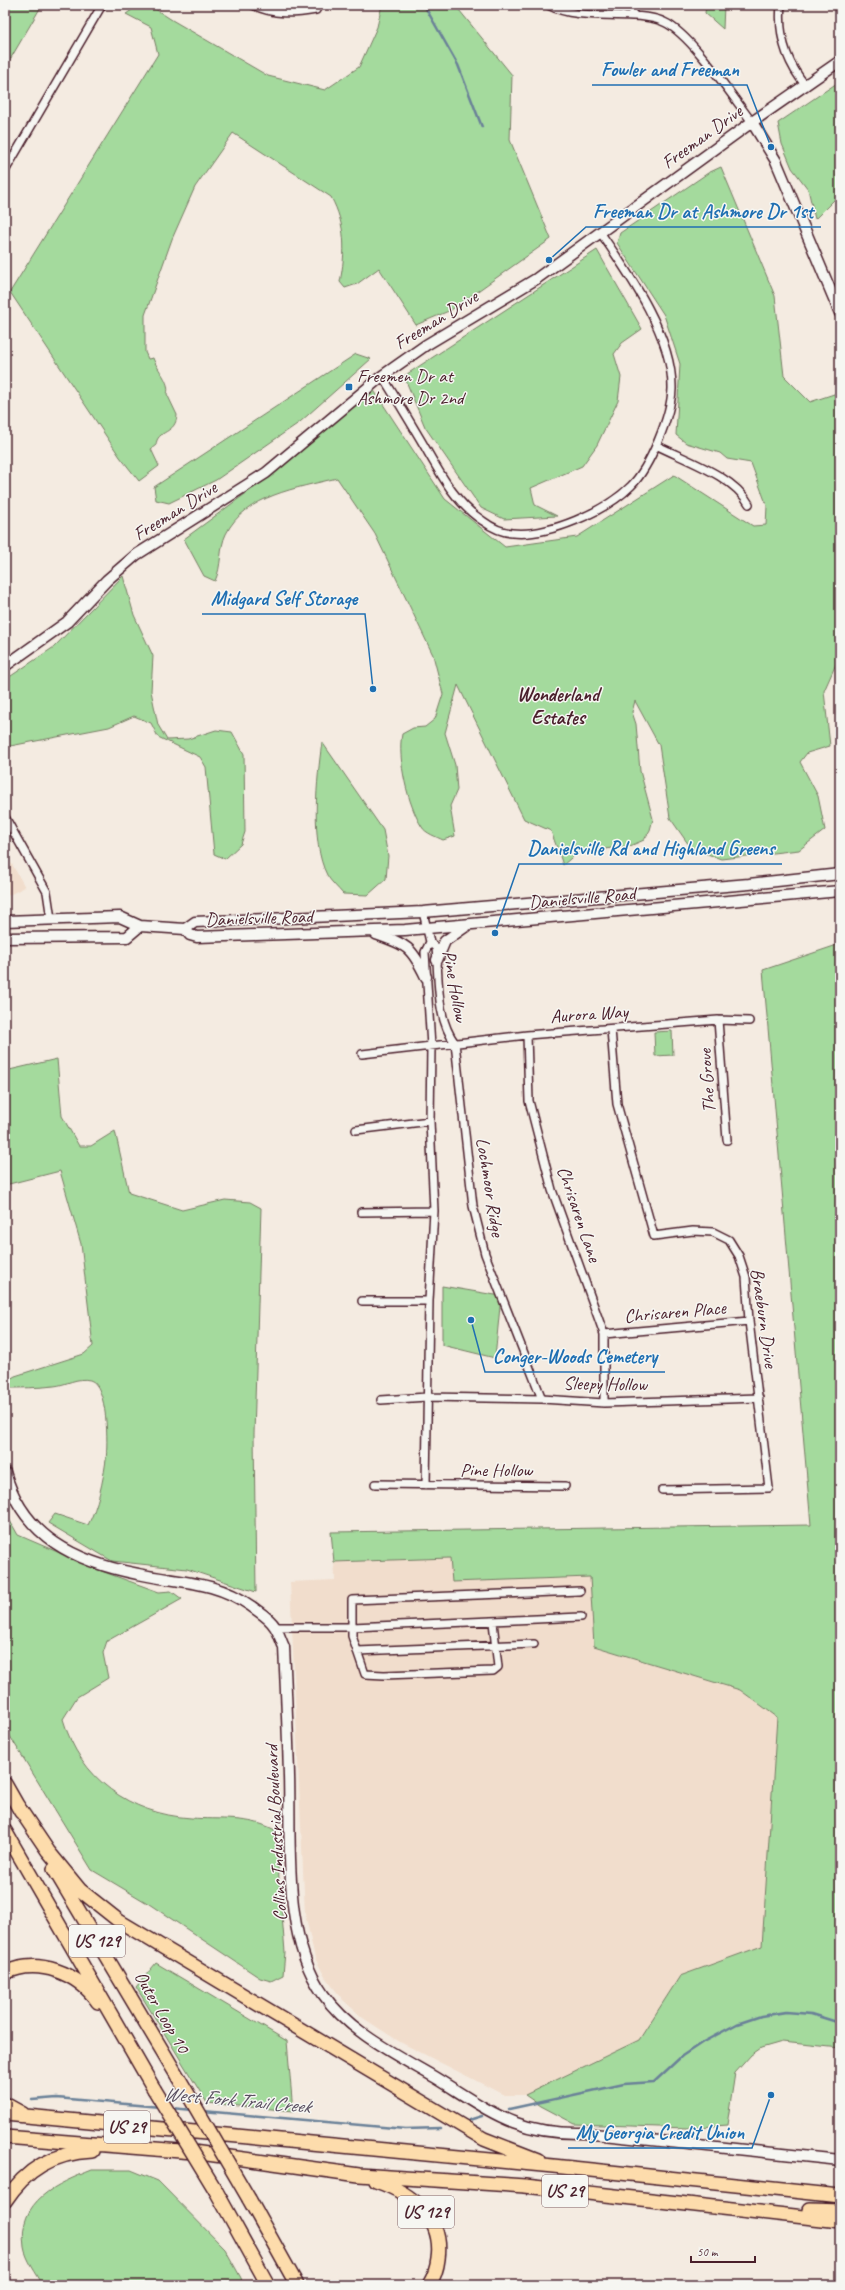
<svg xmlns="http://www.w3.org/2000/svg" width="845" height="2290" font-family="Caveat,sans-serif">
	<rect width="100%" height="100%" fill="#f4ebe1"/>
	<filter id="ink" filterUnits="userSpaceOnUse"><feTurbulence type="fractalNoise" baseFrequency=".025" numOctaves="2"/><feDisplacementMap in="SourceGraphic" scale="8" xChannelSelector="R" yChannelSelector="G"/><feConvolveMatrix kernelMatrix="1 2 1 2 8 2 1 2 1" color-interpolation-filters="sRGB"/></filter>
	<g filter="url(#ink)">
		<path fill="#f1ddcc" d="M5,852L25,887L5,897Z
			M451,1558L452,1582L591,1577L594,1646L740,1690L777,1717L762,1946L680,1976L639,2040L525,2095H504L400,2042L363,2018L343,2000L325,1977L315,1958L305,1914L290,1582L335,1580L334,1562Z"/>
		<path fill="#a4da9d" stroke="#777c64" d="M5,5H42L5,68Z
			M139,5H149L172,20L268,76L325,90L359,67L377,27L382,5H455L512,75L510,140L551,239L451,310L416,325L379,268L357,284L345,288L340,282C346,252 346,225 331,197L233,133L195,187L172,239L145,315V352L148,359L153,358C157,370 171,382 167,394L177,415C176,435 157,429 156,445L151,449L159,466L139,481L120,457L10,292L158,54L151,27L126,14Z
			M706,5H724L723,29L705,13Z
			M840,81V194L815,219L808,189L792,168L782,144L778,123Z
			M721,167L775,296L784,376L810,402L840,392V661L836,664L824,691L830,746L807,753L800,762L818,796L825,830L799,850L721,859L691,848L670,818L659,745L635,701L632,712L636,724L640,771L653,819L650,830L644,840L630,846L578,852L563,865L551,831L524,819L458,685L445,733L455,765L457,790L450,806L455,836L443,840C437,837 425,833 422,827C408,806 397,758 402,734L413,728L425,727L435,719L443,694L433,655L375,534L337,478C298,488 245,495 226,534C219,548 222,566 215,581L204,576L184,539L283,466L373,389L445,499L505,547L577,537L674,475L753,526L766,525L767,506L751,463L727,459L720,453L686,443L676,435L680,364L664,315L617,243L620,233L708,173Z
			M597,250L642,329L622,343L614,354L621,377L618,401L597,445L582,466L531,488L535,505L557,516L504,519L481,508L425,427L404,376Z
			M356,354L371,359L300,422L216,480L169,503L156,500L154,487Z
			M123,576L134,615L153,656L151,691L158,725L167,740L188,739L216,730L232,732L244,754L245,832L241,844L225,859L214,854L206,767L200,757L158,737L151,723L134,716L109,727L5,747V680L54,647Z
			M322,742L383,830L388,856L386,879L368,895L343,894C338,888 331,882 327,875C310,842 317,779 322,742Z
			M840,944V2048L782,2042L761,2048L751,2055L735,2073L727,2125L687,2128L575,2124L541,2106L525,2095L639,2040L680,1976L762,1946L777,1717L740,1690L594,1646L590,1577L452,1582L450,1558L334,1562L331,1532L811,1525L763,970Z
			M672,1031L673,1055L655,1056L654,1032Z
			M57,1059L62,1116L79,1146H91L115,1131L129,1193L182,1210L225,1200L250,1202L261,1208L254,1434L256,1592L187,1569L112,1561L48,1523L55,1514L88,1525C98,1506 103,1481 106,1460C108,1444 108,1385 90,1380C77,1377 66,1385 54,1386C38,1388 21,1388 5,1388V1382L15,1376L84,1354L93,1346L81,1244L60,1171L5,1185V1071Z
			M442,1286L501,1296L495,1358L442,1345Z
			M5,1512L18,1535L104,1572L159,1592L171,1591L182,1599L107,1641L103,1653L108,1678L77,1697L63,1719C80,1779 130,1814 191,1818C220,1820 249,1816 275,1830L285,1952L283,1975L271,1981L260,1978L149,1904L92,1870L5,1728Z
			M156,1963L287,2041L293,2111L207,2103L136,1987Z
			M92,2170H131L158,2181L225,2249L241,2278L243,2285H43C37,2274 26,2260 24,2247C17,2200 57,2184 92,2170Z"/>
		<g fill="none" stroke-linecap="round" stroke-linejoin="round">
			<path stroke="#6a8198" stroke-width="2.5" d="M424,5L458,65L482,127
				M32,2100L57,2098L160,2107
				M171,2108L192,2110
				M509,2109L624,2084L654,2082L682,2056L703,2042L737,2024L761,2016L786,2012L811,2014L840,2023
				M203,2111L405,2129L440,2128
				M469,2120L482,2116"/>
			<g stroke="#4a1f2b" stroke-width="10">
				<path id="street" d="M253,5C274,15 293,14 316,10
					M548,5C574,18 604,14 632,16C641,16 656,18 664,22C691,34 732,96 752,122
					M781,5C778,35 786,62 806,86
					M633,16V5
					M5,171L102,5
					M382,376C395,396 407,417 419,437C437,467 453,502 483,521C491,527 501,532 512,533C548,537 606,511 631,486C650,467 671,416 672,389C673,336 629,274 600,232
					M656,445C685,460 734,476 749,504
					M5,817L47,892L51,919
					M423,912L430,942L436,948C439,978 436,1018 455,1043L473,1206L485,1254L542,1399
					M718,1020L727,1140
					M611,1029L617,1104L654,1236L693,1231L713,1232L729,1240L739,1256L746,1277L749,1321L769,1488L662,1490
					M527,1035L529,1101L552,1190L604,1334V1403
					M362,1054L527,1035L718,1020L749,1021
					M356,1130L430,1121
					M361,1212L434,1211
					M362,1301H429
					M604,1334L749,1321
					M381,1400L427,1397L542,1399L604,1403L759,1398
					M375,1484L565,1486
					M426,1485L429,1301L434,1211L430,1121L431,1046L425,952L430,942
					M493,1622L498,1667L493,1671L384,1675L365,1674L352,1636V1600L580,1591
					M275,1627H352L581,1617
					M357,1651L534,1644"/>
			</g>
			<g stroke="#4a1f2b" stroke-width="13">
				<path id="secondary" d="M752,122L776,161L840,313
					M5,666L67,622L107,580L136,555L266,473L382,376L426,345L536,279L752,122L840,61
					M5,921L120,917L140,926L185,929L195,922L423,912L749,884L840,874
					M185,929L190,935L197,937L405,930L840,891
					M376,934C407,945 411,946 426,977
					M5,938L127,937L140,926
					M437,960L445,941L465,927
					M5,1472C23,1537 76,1562 138,1574C179,1583 214,1580 251,1606C259,1612 270,1618 275,1627C279,1633 281,1641 284,1647C286,1690 288,1733 289,1776C291,1843 282,1937 323,1994C349,2032 397,2055 436,2078C490,2111 517,2135 584,2133L840,2160"/>
			</g>
			<g stroke="#4a1f2b" stroke-width="16">
				<path id="highway" d="M5,1784L21,1812
					M17,1805L48,1851L80,1890L119,1921L484,2139L538,2160
					M5,1831L154,2089
					M54,1869L178,2077
					M5,1973C38,1957 78,1973 98,2002
					M5,2104L23,2114
					M5,2114L553,2166L840,2196
					M5,2137L193,2152L359,2175L525,2186L840,2221
					M376,2181C411,2193 444,2217 438,2259C437,2268 434,2277 429,2285
					M216,2191L268,2285
					M249,2199L297,2285
					M5,2201C26,2169 53,2153 92,2151
					M810,2210L840,2211"/>
			</g>
			<use href="#street" stroke="#f6f6f2" stroke-width="7"/>
			<use href="#secondary" stroke="#f6f6f2" stroke-width="10"/>
			<use href="#highway" stroke="#fddcac" stroke-width="13"/>
			<g stroke="#4a1f2b" stroke-width="16" stroke-linecap="butt">
				<path id="highway-bridge" d="M178,2077L249,2199
					M154,2089L216,2191"/>
			</g>
			<use href="#highway-bridge" stroke="#fddcac" stroke-width="13"/>
		</g>
	</g>
	<rect fill="#1f6fb2" stroke="#f6f6f2" stroke-width="1.5" x="345" y="383" width="8" height="8" rx="2"/>
	<g text-anchor="middle" dominant-baseline="central" stroke-width="3" stroke-linejoin="round" paint-order="stroke">
		<g fill="#f6f6f2" stroke="#7e6067" stroke-width="1">
			<rect x="69" y="1925" width="56" height="32" rx="3"/>
			<rect x="104" y="2111" width="46" height="32" rx="3"/>
			<rect x="542" y="2175" width="46" height="32" rx="3"/>
			<rect x="398" y="2196" width="56" height="32" rx="3"/>
		</g>
		<g font-size="18" font-weight="bold" fill="#4a1f2b">
			<text x="97" y="1941">US 129</text>
			<text x="127" y="2127">US 29</text>
			<text x="565" y="2191">US 29</text>
			<text x="426" y="2212">US 129</text>
		</g>
		<g font-size="19" fill="#4a1f2b" stroke="#f6f6f2">
			<text transform="translate(702 137) rotate(-36)">Freeman Drive</text>
			<text transform="translate(436 320) rotate(-32)">Freeman Drive</text>
			<text transform="translate(175 511) rotate(-32)">Freeman Drive</text>
			<text transform="translate(582 898) rotate(-5)">Danielsville Road</text>
			<text transform="translate(259 918) rotate(-2)">Danielsville Road</text>
			<text transform="translate(455 986) rotate(80)">Pine Hollow</text>
			<text transform="translate(589 1014) rotate(-4)">Aurora Way</text>
			<text transform="translate(707 1081) rotate(-94)">The Grove</text>
			<text transform="translate(490 1187) rotate(81)">Lochmoor Ridge</text>
			<text transform="translate(579 1214) rotate(71)">Chrisaren Lane</text>
			<text transform="translate(675 1312) rotate(-5)">Chrisaren Place</text>
			<text transform="translate(764 1318) rotate(82)">Braeburn Drive</text>
			<text transform="translate(605 1384) rotate(1)">Sleepy Hollow</text>
			<text x="496" y="1470">Pine Hollow</text>
			<text transform="translate(276 1833) rotate(-93)">Collins Industrial Boulevard</text>
			<text transform="translate(162 2012) rotate(60)">Outer Loop 10</text>
		</g>
		<g font-size="19" fill="#4a1f2b" stroke="#f6f6f2" text-anchor="start">
			<text x="357" y="376">Freemen Dr at<tspan x="357" dy="22">Ashmore Dr 2nd</tspan></text>
		</g>
		<g font-size="20" font-weight="bold" fill="#4a1f2b" stroke="#f6f6f2">
			<text x="558" y="694">Wonderland<tspan x="558" dy="23">Estates</tspan></text>
		</g>
		<g font-size="20" font-style="italic" fill="#5a5061" stroke="#f6f6f2">
			<text transform="translate(237 2100) rotate(5)">West Fork Trail Creek</text>
		</g>
	</g>
	<path fill="none" stroke="#1f6fb2" stroke-width="1.5" d="M771 147L747 85H592M549 260L586 227H821M373 689L365 614H202M495 933L519 864H782M471 1320L485 1372H665M771 2095L752 2148H568"/>
	<g fill="#1f6fb2" stroke="#f6f6f2" stroke-width="1.5">
		<circle cx="771" cy="147" r="4"/>
		<circle cx="549" cy="260" r="4"/>
		<circle cx="373" cy="689" r="4"/>
		<circle cx="495" cy="933" r="4"/>
		<circle cx="471" cy="1320" r="4"/>
		<circle cx="771" cy="2095" r="4"/>
	</g>
	<g font-size="20" text-anchor="middle" font-weight="bold" fill="#1f6fb2" stroke="#f6f6f2" stroke-width="3" stroke-linejoin="round" paint-order="stroke">
		<text x="670" y="76">Fowler and Freeman</text>
		<text x="703" y="218">Freeman Dr at Ashmore Dr 1st</text>
		<text x="284" y="605">Midgard Self Storage</text>
		<text x="651" y="855">Danielsville Rd and Highland Greens</text>
		<text x="575" y="1363">Conger-Woods Cemetery</text>
		<text x="660" y="2139">My Georgia Credit Union</text>
	</g>
	<rect width="845" height="2290" fill="none" stroke="#f6f6f2" stroke-width="20"/>
	<rect x="10" y="10" width="825" height="2270" fill="none" stroke="#4a1f2b" stroke-width="1.5" filter="url(#ink)"/>
	<path d="M691 2256v6h64v-6" fill="none" stroke="#4a1f2b" stroke-width="2"/>
	<text x="697" y="2256" font-size="12" fill="#4a1f2b" stroke="#f6f6f2" stroke-width="3" paint-order="stroke">50 m</text>
</svg>
